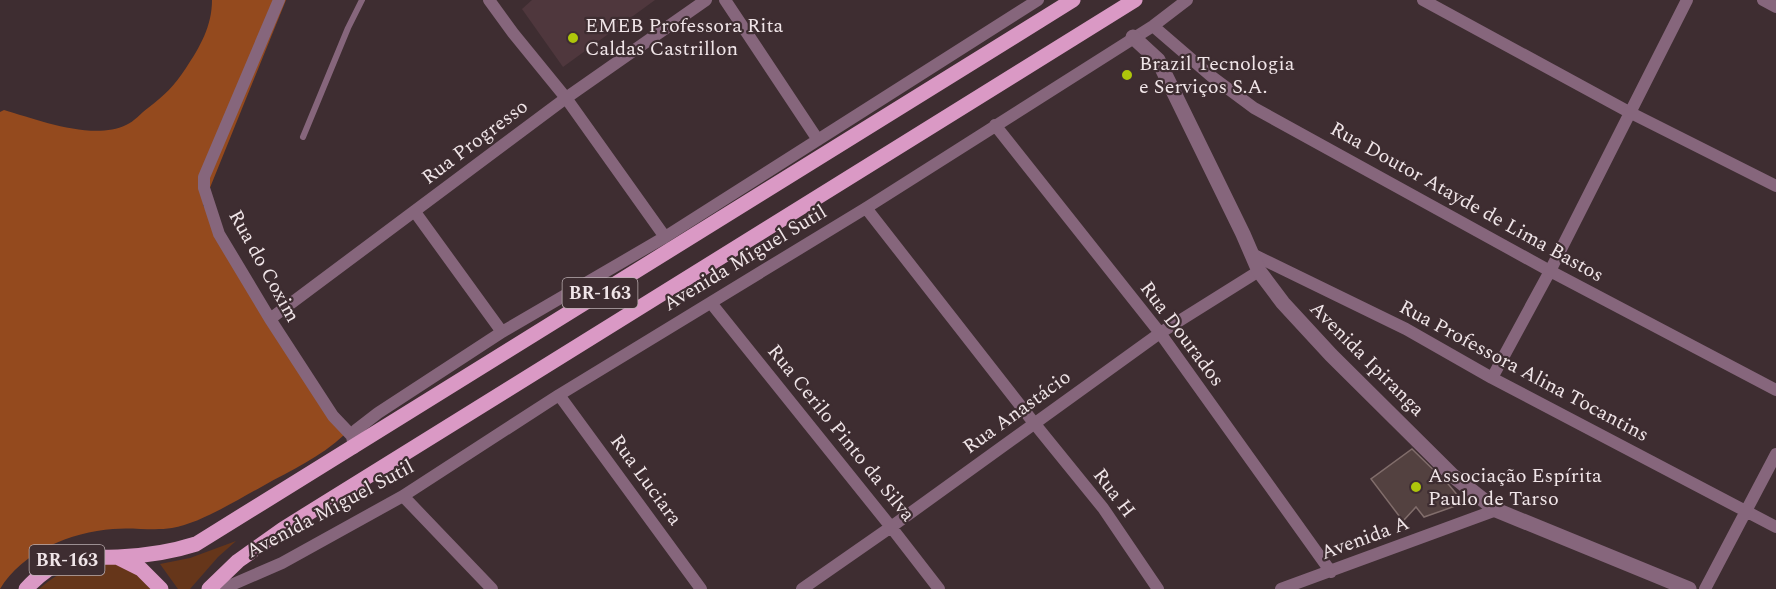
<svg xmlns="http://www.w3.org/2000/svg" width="1776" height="589" font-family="Spectral,serif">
	<rect width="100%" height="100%" fill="#3e2d31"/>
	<path fill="#4f373d" d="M532,0H655L563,67L522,9Z"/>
	<path fill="#66361a" d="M236,541L218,557L190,589H178L160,564L190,558Z
		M112,562L129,568L152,589H39C64,568 80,563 112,562Z"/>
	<path fill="#944a1e" d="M212,0H286L203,205L344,435C321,457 291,470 263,486C237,500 201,523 172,528C153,531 132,527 113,529C71,532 22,552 0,589V112L4,110C38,120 93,141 126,125C134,122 141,113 148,108C164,96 175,85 186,68C200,47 212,26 212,0Z"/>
	<path fill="#534140" stroke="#816d6b" stroke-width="1.5" d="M1412,449L1449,485L1464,503L1424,517L1416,507L1403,521L1371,479Z"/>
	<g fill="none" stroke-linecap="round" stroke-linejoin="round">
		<path stroke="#86667c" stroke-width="6" d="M303,137L348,28L362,0"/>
		<path stroke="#86667c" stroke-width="12" d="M279,0L204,177V188L219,234L270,319L333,416L352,436
			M489,0L513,33L566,98L665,237
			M725,0L818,140
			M1423,0L1629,112L1776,186
			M1763,0L1776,7
			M1153,26L1211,76L1254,108L1550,271L1776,390
			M995,125L1160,333L1331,572
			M866,208L1034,423L1103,508L1158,589
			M415,212L502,332
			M1252,254L1406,329L1492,378L1776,527
			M711,303L891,527L939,589
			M270,319L566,98L706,0
			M1492,378L1550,271L1687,0
			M559,395L701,589
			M354,448L352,436L356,430L378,413L502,332L665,237L1038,0
			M403,496L492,589
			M222,589L282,563L403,496L559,395L866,208L1153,26L1187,0
			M802,589L891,527L1160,333L1259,271
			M1281,589L1496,510
			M1705,589L1776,454"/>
		<path stroke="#86667c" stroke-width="15" d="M1133,37L1158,60L1243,234L1259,271L1283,303L1331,355L1452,475L1496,510L1689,589"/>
		<path stroke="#da99c5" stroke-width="15" d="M119,558L141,569L161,589
			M26,589C58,554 75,558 118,557C145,556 171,552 196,544L1073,0
			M209,589L238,561L283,529L1135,0"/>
	</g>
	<g fill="#aec60b" stroke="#3e2d31" stroke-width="2">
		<circle cx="573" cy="38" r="6"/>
		<circle cx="1127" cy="75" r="6"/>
		<circle cx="1416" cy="487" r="6"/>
	</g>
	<g text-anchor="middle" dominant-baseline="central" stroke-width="4.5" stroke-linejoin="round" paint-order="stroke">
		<g fill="#3e2d31" stroke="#bbaeb1" stroke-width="1.5">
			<rect x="562.5" y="278" width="75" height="30" rx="4.5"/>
			<rect x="29.5" y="545" width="75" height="30" rx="4.5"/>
		</g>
		<g font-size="18" font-weight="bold" fill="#f0e5e8">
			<text x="600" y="293">BR-163</text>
			<text x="67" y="560">BR-163</text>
		</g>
		<g font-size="20" fill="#f0e5e8" stroke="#3e2d31" text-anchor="start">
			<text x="585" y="26">EMEB Professora Rita<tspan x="585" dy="23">Caldas Castrillon</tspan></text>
			<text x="1139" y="64">Brazil Tecnologia<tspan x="1139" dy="23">e Serviços S.A.</tspan></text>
			<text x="1428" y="476">Associação Espírita<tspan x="1428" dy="23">Paulo de Tarso</tspan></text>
		</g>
		<g font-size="20" fill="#f0e5e8" stroke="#3e2d31">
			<text transform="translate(475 142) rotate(-37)">Rua Progresso</text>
			<text transform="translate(1467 202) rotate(29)">Rua Doutor Atayde de Lima Bastos</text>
			<text transform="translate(745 258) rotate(-31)">Avenida Miguel Sutil</text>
			<text transform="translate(264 266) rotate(61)">Rua do Coxim</text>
			<text transform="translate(1182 334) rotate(53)">Rua Dourados</text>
			<text transform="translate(1367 359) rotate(45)">Avenida Ipiranga</text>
			<text transform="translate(1524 371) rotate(28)">Rua Professora Alina Tocantins</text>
			<text transform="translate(1017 412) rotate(-36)">Rua Anastácio</text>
			<text transform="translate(841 433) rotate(51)">Rua Cerilo Pinto da Silva</text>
			<text transform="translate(646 480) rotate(54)">Rua Luciara</text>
			<text transform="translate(1114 493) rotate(53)">Rua H</text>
			<text transform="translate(330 509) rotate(-28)">Avenida Miguel Sutil</text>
			<text transform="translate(1365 538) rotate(-20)">Avenida A</text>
		</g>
	</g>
</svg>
